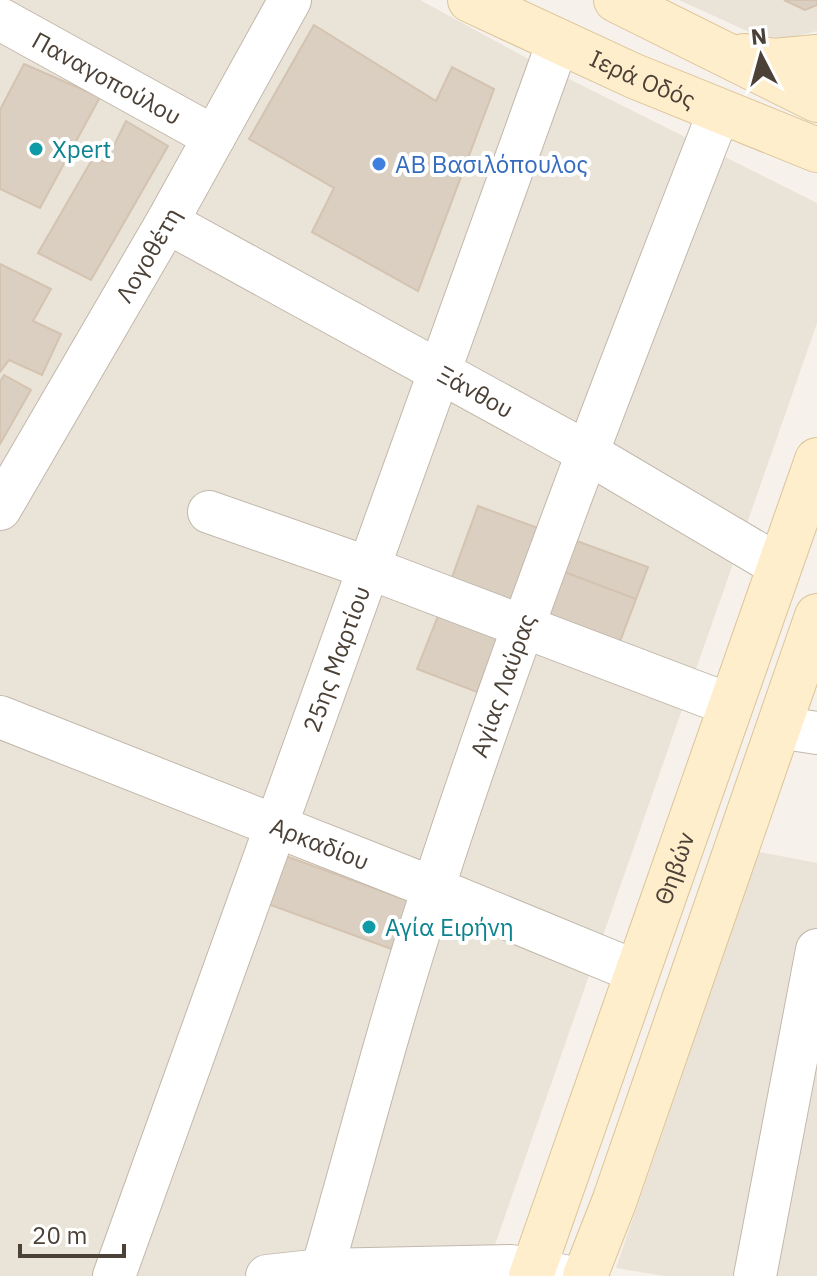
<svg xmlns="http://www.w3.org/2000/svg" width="817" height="1276" font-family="'IBM Plex Sans',sans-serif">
	<rect width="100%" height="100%" fill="#f6f1ea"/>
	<path fill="#eae3d7" d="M0,0H420L523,56L817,203V323L484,1276H0Z
		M679,0H817V31L771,42Z
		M759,852L817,863V1276H664L616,1268Z"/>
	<path fill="#dbcfc1" stroke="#d4c3b1" stroke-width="2" d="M784,0H817V5L805,10Z
		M314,25L436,101L452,67L494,89L418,291L312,232L334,188L249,139Z
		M24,64L100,97L40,208L0,189V110Z
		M126,121L168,146L91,280L38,253L93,158L106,162Z
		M0,264L51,289L33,321L61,334L42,375L9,360L0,372Z
		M4,375L31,390L0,444V382Z
		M478,506L538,528L511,602L451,580Z
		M574,540L648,567L636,599L562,571Z
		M562,571L636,599L619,644L545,616Z
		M440,611L500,634L477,692L417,669Z
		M283,855L415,903L397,951L265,903Z"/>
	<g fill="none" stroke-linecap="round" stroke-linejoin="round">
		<g stroke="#c2b8ab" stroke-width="44">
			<g id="street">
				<path id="s1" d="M0,19L214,137"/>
				<path id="s2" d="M167,222L586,452L779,566"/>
				<path id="s3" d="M0,509L167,222L290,0"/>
				<path d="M209,512L369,568L730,705"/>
				<path id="s4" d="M0,717L433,888L637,972"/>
				<path d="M778,727L817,733"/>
				<path id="s5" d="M322,1270C359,1142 392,1012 434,886C519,624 619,368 719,112"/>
				<path id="s6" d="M114,1276L558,42"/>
				<path d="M267,1276L322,1270L511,1266L564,1276"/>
				<path d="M755,1276L817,950"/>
			</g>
		</g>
		<g stroke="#dcc499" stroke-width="46">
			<g id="secondary">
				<path id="s7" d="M470,0L634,76L817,150"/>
				<path d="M616,0L817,100"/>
				<path d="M744,56L774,61L817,57"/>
				<path id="s8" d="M531,1276L817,460"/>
				<path d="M585,1276L614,1202L817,616"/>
			</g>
		</g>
		<use href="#street" stroke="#fff" stroke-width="42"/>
		<use href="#secondary" stroke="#ffeecb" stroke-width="44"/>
	</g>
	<g fill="#0f9aa8" stroke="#fff" stroke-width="3">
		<circle cx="36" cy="149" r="8"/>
		<circle cx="369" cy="927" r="8"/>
	</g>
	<circle fill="#3f7fe0" stroke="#fff" stroke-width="3" cx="379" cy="164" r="8"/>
	<g text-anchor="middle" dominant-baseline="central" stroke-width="8" stroke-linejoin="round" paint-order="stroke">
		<g font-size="24" fill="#4b4137" stroke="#fff">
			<text stroke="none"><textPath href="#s1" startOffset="122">Παναγοπούλου</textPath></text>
			<text stroke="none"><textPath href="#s7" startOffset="190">Ιερά Οδός</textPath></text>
			<text stroke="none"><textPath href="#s3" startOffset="294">Λογοθέτη</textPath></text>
			<text stroke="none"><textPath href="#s2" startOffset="352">Ξάνθου</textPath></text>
			<text stroke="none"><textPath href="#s6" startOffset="656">25ης Μαρτίου</textPath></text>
			<text stroke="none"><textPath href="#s5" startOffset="612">Αγίας Λαύρας</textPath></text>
			<text stroke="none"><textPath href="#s4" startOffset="344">Αρκαδίου</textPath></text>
			<text stroke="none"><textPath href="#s8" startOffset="432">Θηβών</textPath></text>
		</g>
		<g font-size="24" fill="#0d838f" stroke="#fff" text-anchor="start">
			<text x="52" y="149">Xpert</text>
			<text x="385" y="927">Αγία Ειρήνη</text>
		</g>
		<g font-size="24" fill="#366cbe" stroke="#fff" text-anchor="start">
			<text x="395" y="164">ΑΒ Βασιλόπουλος</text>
		</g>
	</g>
	<g transform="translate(761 56) rotate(354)" stroke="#ffffff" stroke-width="6" paint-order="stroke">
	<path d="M0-6L14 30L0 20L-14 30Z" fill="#4b4137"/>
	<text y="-12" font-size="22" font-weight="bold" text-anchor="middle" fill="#4b4137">N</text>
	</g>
	<path d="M20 1244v12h104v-12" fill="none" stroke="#4b4137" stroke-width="4"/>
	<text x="32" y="1244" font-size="24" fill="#4b4137" stroke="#ffffff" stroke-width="6" paint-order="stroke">20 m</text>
</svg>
